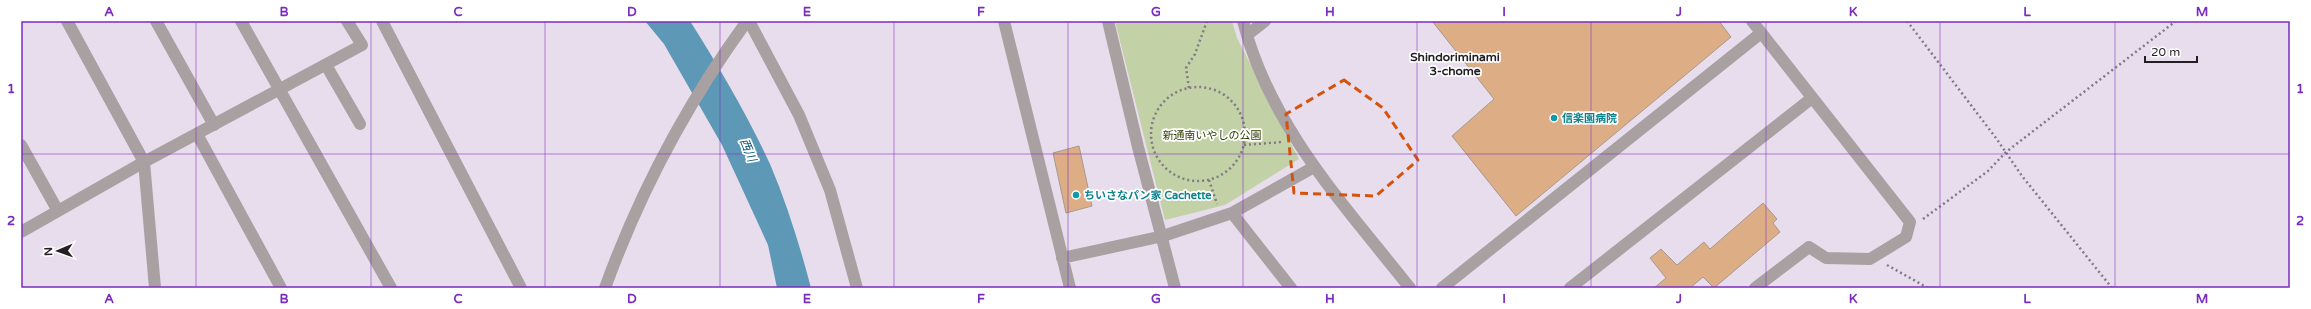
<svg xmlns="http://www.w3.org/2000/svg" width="2311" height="309" font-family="'Varela Round','Noto Sans JP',sans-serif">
	<rect width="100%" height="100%" fill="#e8ddec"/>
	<path fill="#c3d2a6" d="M1115,21H1232L1237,38L1299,159L1225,205L1165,220Z"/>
	<path fill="#5d99b7" d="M645,21H690C719,67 747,114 770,164C787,204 800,246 811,288H777L768,245L722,145L664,44Z"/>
	<path fill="#ddae85" stroke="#a7998d" d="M1432,21H1719L1731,37L1516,216L1452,136L1494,99Z
		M1079,146L1092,206L1066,213L1053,153Z
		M1763,203L1777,219L1773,223L1780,232L1714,288L1703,277L1690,288H1654L1666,278L1650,258L1661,249L1677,265L1704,242L1710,249Z"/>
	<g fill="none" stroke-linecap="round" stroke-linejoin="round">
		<path stroke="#817a84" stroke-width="2.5" stroke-dasharray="2 3" stroke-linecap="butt" d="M1907,21L1996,138L2022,176L2112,288
			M1151 134a47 47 0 1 1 94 0a47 47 0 1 1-94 0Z
			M1189,88L1186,68L1195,54L1207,21
			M1244,145L1282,142
			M1209,180L1217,204
			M1923,219L1988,171L2006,152L2176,21
			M1887,265L1928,288"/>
		<path stroke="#a9a0a1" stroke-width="12" d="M67,21L144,162L155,288
			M156,21L214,125
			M241,21L391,288
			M382,21L521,288
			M749,21L799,115L830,190L857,288
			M1004,21L1070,288
			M1108,21L1138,147L1175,288
			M1243,21C1269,125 1345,206 1410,288
			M1752,21L1910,222L1906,237L1870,259L1826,258L1809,247L1755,288
			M1247,35L1265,21
			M326,65L360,124
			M197,134L281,288
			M21,145L58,211
			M1232,213L1291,288
			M21,232L144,162L362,45L347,21
			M1062,258L1163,236L1232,213L1314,167
			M605,288C639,194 688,102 747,21
			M1442,288L1761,33
			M1570,288L1812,98"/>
	</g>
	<path fill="none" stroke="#d4530e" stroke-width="3" stroke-dasharray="8 5" stroke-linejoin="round" d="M1344,80L1383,108L1418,160L1376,196L1294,193L1286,114Z"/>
	<path fill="none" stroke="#7b2cbf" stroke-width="1" stroke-opacity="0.55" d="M196,21V288M371,21V288M545,21V288M720,21V288M894,21V288M1068,21V288M1243,21V288M1417,21V288M1591,21V288M1766,21V288M1940,21V288M2115,21V288M21,154H2290"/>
	<g fill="#0f9aa8" stroke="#fff" stroke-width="1.5">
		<circle cx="1554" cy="118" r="4"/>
		<circle cx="1076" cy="195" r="4"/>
	</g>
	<g text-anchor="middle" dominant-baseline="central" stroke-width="3.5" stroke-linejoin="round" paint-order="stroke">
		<g font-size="11" font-weight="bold" fill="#0d838f" stroke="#fff" text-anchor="start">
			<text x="1562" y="118">信楽園病院</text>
			<text x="1084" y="195">ちいさなパン家 Cachette</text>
		</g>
		<g font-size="11" fill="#314000" stroke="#fff">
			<text x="1212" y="135">新通南いやしの公園</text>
		</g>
		<g font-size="12" font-weight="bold" fill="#231f25" stroke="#fff">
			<text x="1455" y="57">Shindoriminami<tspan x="1455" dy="14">3-chome</tspan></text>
		</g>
		<g font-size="12" font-style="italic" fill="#005474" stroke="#fff">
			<text transform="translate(748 150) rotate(67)">西川</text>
		</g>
	</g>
	<rect width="2311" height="309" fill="none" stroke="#ffffff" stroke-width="44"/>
	<g transform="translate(58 251) rotate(268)" stroke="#ffffff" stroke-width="3" paint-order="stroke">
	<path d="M0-3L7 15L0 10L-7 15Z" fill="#231f25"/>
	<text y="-6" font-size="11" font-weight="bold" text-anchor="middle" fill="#231f25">N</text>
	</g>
	<path d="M2145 56v6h52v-6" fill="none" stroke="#231f25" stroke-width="2"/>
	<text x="2151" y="56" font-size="12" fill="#231f25" stroke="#ffffff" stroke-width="3" paint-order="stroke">20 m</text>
	<rect x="22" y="22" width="2267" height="265" fill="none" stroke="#7b2cbf" stroke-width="1.5"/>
	<g font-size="13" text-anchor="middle" font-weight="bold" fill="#7b2cbf">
		<text x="109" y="16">A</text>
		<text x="284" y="16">B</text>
		<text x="458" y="16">C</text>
		<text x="632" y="16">D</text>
		<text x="807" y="16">E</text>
		<text x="981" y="16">F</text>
		<text x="1156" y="16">G</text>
		<text x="1330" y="16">H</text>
		<text x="1504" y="16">I</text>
		<text x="1679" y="16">J</text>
		<text x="1853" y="16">K</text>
		<text x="2027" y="16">L</text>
		<text x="2202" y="16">M</text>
		<text x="11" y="93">1</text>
		<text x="2300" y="93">1</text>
		<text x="11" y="225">2</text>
		<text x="2300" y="225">2</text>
		<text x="109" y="303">A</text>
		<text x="284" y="303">B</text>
		<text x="458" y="303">C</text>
		<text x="632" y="303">D</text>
		<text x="807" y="303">E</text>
		<text x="981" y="303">F</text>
		<text x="1156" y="303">G</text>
		<text x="1330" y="303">H</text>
		<text x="1504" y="303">I</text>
		<text x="1679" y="303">J</text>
		<text x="1853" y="303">K</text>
		<text x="2027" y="303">L</text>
		<text x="2202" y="303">M</text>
	</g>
</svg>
